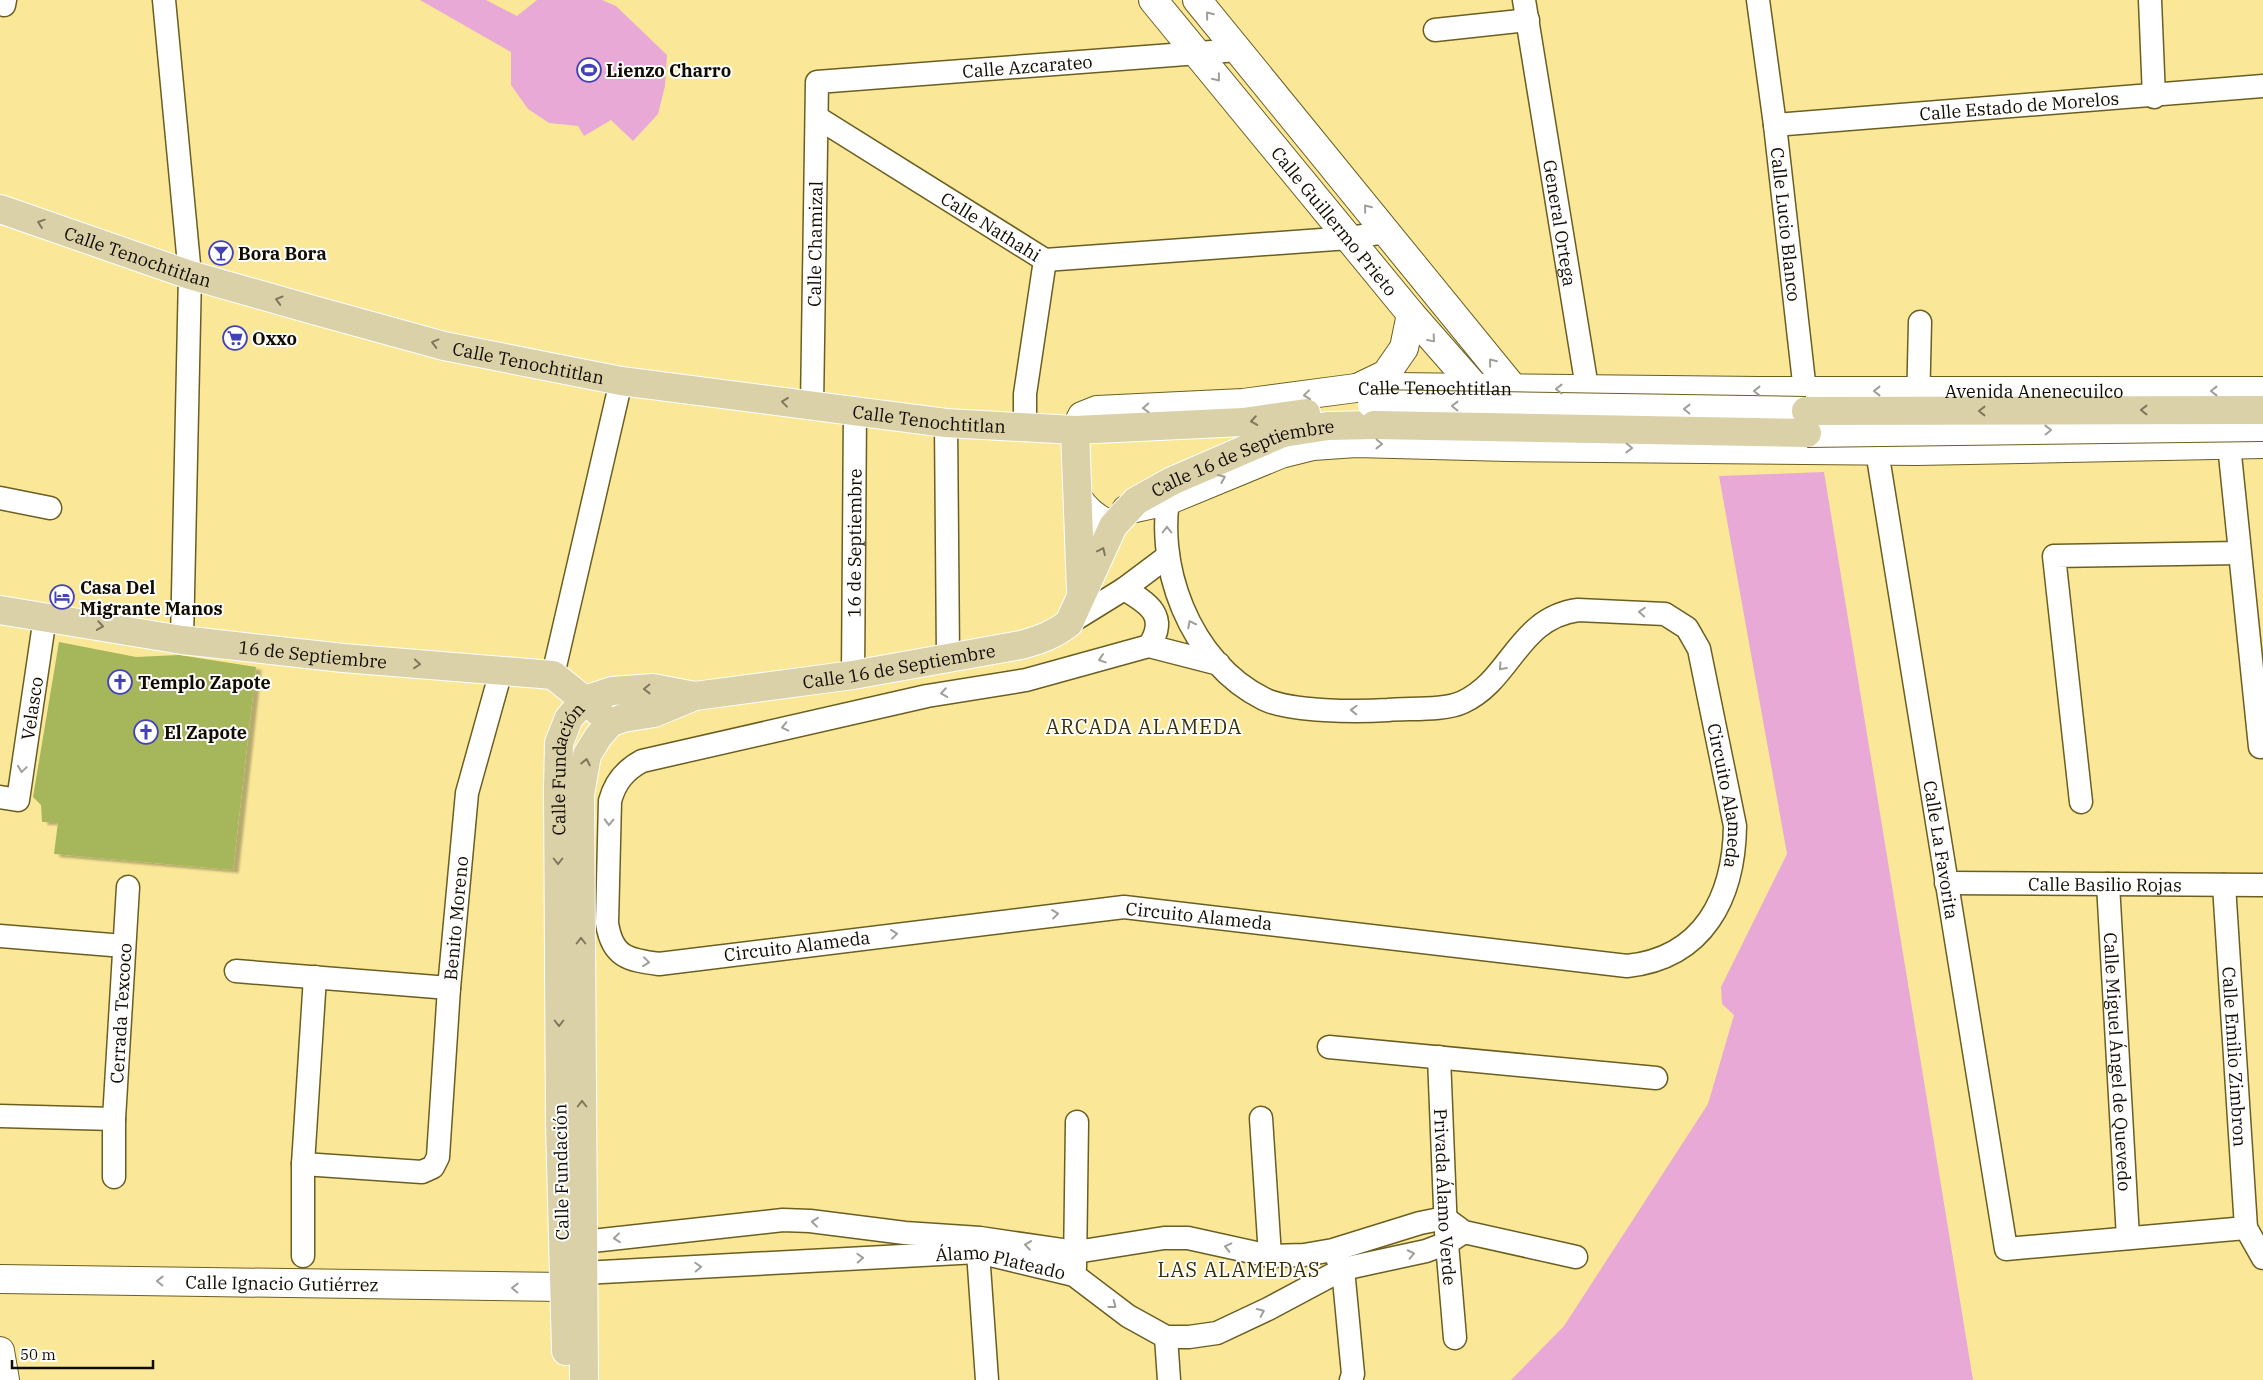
<svg xmlns="http://www.w3.org/2000/svg" width="2263" height="1380" font-family="'IBM Plex Serif',serif">
	<defs>
		<filter id="shadow"><feDropShadow dx="5.5" dy="3" stdDeviation="1" flood-color="#0004"/></filter>
	</defs>
	<rect width="100%" height="100%" fill="#fae898"/>
	<path fill="#e8a9d6" d="M420,0H486L517,16L537,0H602L616,6L667,55L665,86L658,114L633,141L611,120L584,136L578,126L549,123L528,109L511,85V52Z
		M1824,472L1973,1380H1511L1564,1326L1708,1104L1734,1015L1722,1004L1721,987L1787,854L1719,476Z"/>
	<path fill="#a6b65a" filter="url(#shadow)" d="M59,642L136,657L179,655L256,667L233,870L54,854L58,822H42L41,805L33,797Z"/>
	<g fill="none" stroke-linecap="round" stroke-linejoin="round">
		<g stroke="#6b5e21" stroke-width="25">
			<g id="street">
				<path d="M164,0L190,275L182,640"/>
				<path id="s1" d="M1524,0L1590,406"/>
				<path id="s2" d="M1758,0L1775,125L1807,409"/>
				<path d="M2150,0L2154,97"/>
				<path d="M4,5L5,0"/>
				<path d="M1435,30L1528,20"/>
				<path id="s3" d="M818,118L1045,260"/>
				<path id="s4" d="M1775,125L2263,86"/>
				<path d="M1045,260L1349,238L1386,232"/>
				<path id="s5" d="M812,406L817,82L1238,50"/>
				<path d="M1918,408L1920,322"/>
				<path d="M946,423L948,657"/>
				<path d="M1025,428V394L1045,260"/>
				<path d="M2229,445L2260,747"/>
				<path id="s6" d="M1877,451L2006,1249L2246,1228"/>
				<path id="s7" d="M1171,485C1152,563 1190,663 1264,699C1291,712 1357,712 1388,710C1409,708 1444,711 1463,702C1511,680 1518,618 1578,610L1665,614L1687,628L1699,649L1735,826C1734,897 1704,958 1627,966L1124,907L659,964C628,960 612,957 607,923L610,801C615,782 625,770 642,761L927,696L1026,680L1149,646L1219,664"/>
				<path d="M0,498L50,508"/>
				<path d="M1124,589L1168,556"/>
				<path d="M1069,623L1124,589C1148,603 1169,616 1149,646"/>
				<path d="M553,675L621,381"/>
				<path id="s8" d="M853,675L855,411"/>
				<path id="s9" d="M0,797L18,800L45,617"/>
				<path d="M2081,802L2054,556L2239,553"/>
				<path id="s10" d="M1946,883L2263,885"/>
				<path id="s11" d="M2108,884L2128,1238"/>
				<path id="s12" d="M2224,885L2246,1228L2263,1258"/>
				<path d="M0,936L124,946"/>
				<path d="M236,971L449,988"/>
				<path d="M1329,1047L1656,1078"/>
				<path id="s13" d="M1439,1057L1446,1232L1455,1338"/>
				<path d="M0,1116L114,1119"/>
				<path d="M1261,1118L1270,1256"/>
				<path id="s14" d="M303,1164L422,1172L433,1167L438,1157L449,988L467,793L501,671"/>
				<path id="s15" d="M114,1177V1119L128,887"/>
				<path d="M979,1239L978,1252L987,1380"/>
				<path d="M583,1242L783,1220L810,1221L905,1233L980,1238L1076,1252L1164,1238H1188L1270,1256L1304,1255L1333,1250L1420,1223L1445,1218L1464,1232L1576,1257"/>
				<path d="M303,1256V1164L315,977"/>
				<path d="M1337,1258L1343,1269L1353,1374L1351,1380"/>
				<path d="M1075,1267L1077,1122"/>
				<path id="s16" d="M583,1273L978,1252L1074,1275L1128,1316L1166,1337H1189L1217,1333L1268,1309L1343,1269L1426,1251L1447,1243L1464,1232"/>
				<path d="M1166,1337L1169,1380"/>
			</g>
		</g>
		<g stroke="#6b5e21" stroke-width="30">
			<g id="secondary">
				<path id="s17" d="M1153,0L1411,314L1475,387L1481,398"/>
				<path d="M1197,0L1514,389L1519,399"/>
				<path d="M1359,387L1386,374L1404,348L1411,314"/>
				<path id="s18" d="M1075,430L1082,416L1097,410L1243,403L1356,388L1394,387L1759,391H2263"/>
				<path d="M1078,498C1087,512 1098,520 1113,526"/>
				<path d="M1126,510L1167,501L1281,454L1313,446L1356,443L1508,447L1917,451L2263,444"/>
				<path id="s19" d="M0,1279L564,1287"/>
				<path d="M0,1351L5,1380"/>
			</g>
		</g>
		<g stroke="#fff" stroke-width="30">
			<g id="primary">
				<path id="s20" d="M0,209L190,275L317,311L444,346L621,381L946,423L1075,430L1243,422L1306,413"/>
				<path d="M1075,430L1081,591"/>
				<path id="s21" d="M0,610L182,640L343,658L553,675L599,712"/>
				<path id="s22" d="M566,1351L560,1125L558,789L559,743L569,718L585,700L612,691L653,688L695,696"/>
				<path id="s23" d="M584,1380L580,794L587,755L598,737L610,723L623,718L654,713L695,696L853,675L1021,645C1039,640 1054,635 1069,623L1113,526L1136,501L1172,481L1283,433L1328,426L1374,425"/>
			</g>
		</g>
		<use href="#street" stroke="#fff" stroke-width="22"/>
		<use href="#secondary" stroke="#fff" stroke-width="28"/>
		<use href="#primary" stroke="#dad1a9" stroke-width="28"/>
		<g stroke="#6b5e21" stroke-width="30" stroke-linecap="butt">
			<path id="secondary-bridge" d="M1372,404L1806,411
				M1807,433L2263,427"/>
		</g>
		<g stroke="#fff" stroke-width="30" stroke-linecap="butt">
			<path id="primary-bridge" d="M1806,411L2263,410
				M1374,425L1807,433"/>
		</g>
		<use href="#secondary-bridge" stroke="#fff" stroke-width="28"/>
		<use href="#primary-bridge" stroke="#dad1a9" stroke-width="28"/>
	</g>
	<defs><path id="oneway-chevron" d="M-2-3.5L2.5 0L-2 3.5" fill="none" stroke-width="1.6" stroke-linecap="round" stroke-linejoin="round" transform="scale(1.25)"/></defs>
	<g stroke="#a09e99">
		<use href="#oneway-chevron" transform="translate(1209 15) rotate(-129)"/>
		<use href="#oneway-chevron" transform="translate(1217 78) rotate(51)"/>
		<use href="#oneway-chevron" transform="translate(1367 208) rotate(-129)"/>
		<use href="#oneway-chevron" transform="translate(1432 339) rotate(49)"/>
		<use href="#oneway-chevron" transform="translate(1492 362) rotate(-129)"/>
		<use href="#oneway-chevron" transform="translate(1559 389) rotate(-179)"/>
		<use href="#oneway-chevron" transform="translate(1757 391) rotate(-180)"/>
		<use href="#oneway-chevron" transform="translate(1877 391) rotate(-180)"/>
		<use href="#oneway-chevron" transform="translate(2214 391) rotate(180)"/>
		<use href="#oneway-chevron" transform="translate(1307 395) rotate(173)"/>
		<use href="#oneway-chevron" transform="translate(1455 406) rotate(-179)"/>
		<use href="#oneway-chevron" transform="translate(1146 408) rotate(177)"/>
		<use href="#oneway-chevron" transform="translate(1687 409) rotate(-179)"/>
		<use href="#oneway-chevron" transform="translate(2048 430) rotate(-1)"/>
		<use href="#oneway-chevron" transform="translate(1379 444) rotate(1)"/>
		<use href="#oneway-chevron" transform="translate(1629 448) rotate(1)"/>
		<use href="#oneway-chevron" transform="translate(1222 478) rotate(-23)"/>
		<use href="#oneway-chevron" transform="translate(1167 530) rotate(-90)"/>
		<use href="#oneway-chevron" transform="translate(1642 612) rotate(-176)"/>
		<use href="#oneway-chevron" transform="translate(1191 624) rotate(-117)"/>
		<use href="#oneway-chevron" transform="translate(1102 659) rotate(162)"/>
		<use href="#oneway-chevron" transform="translate(1502 667) rotate(132)"/>
		<use href="#oneway-chevron" transform="translate(944 693) rotate(171)"/>
		<use href="#oneway-chevron" transform="translate(1354 710) rotate(-178)"/>
		<use href="#oneway-chevron" transform="translate(785 727) rotate(167)"/>
		<use href="#oneway-chevron" transform="translate(22 769) rotate(98)"/>
		<use href="#oneway-chevron" transform="translate(609 822) rotate(92)"/>
		<use href="#oneway-chevron" transform="translate(1055 914) rotate(-7)"/>
		<use href="#oneway-chevron" transform="translate(894 934) rotate(-7)"/>
		<use href="#oneway-chevron" transform="translate(646 962) rotate(7)"/>
		<use href="#oneway-chevron" transform="translate(815 1222) rotate(-174)"/>
		<use href="#oneway-chevron" transform="translate(617 1238) rotate(174)"/>
		<use href="#oneway-chevron" transform="translate(1028 1245) rotate(-172)"/>
		<use href="#oneway-chevron" transform="translate(1228 1247) rotate(-167)"/>
		<use href="#oneway-chevron" transform="translate(1411 1254) rotate(-12)"/>
		<use href="#oneway-chevron" transform="translate(860 1258) rotate(-3)"/>
		<use href="#oneway-chevron" transform="translate(698 1267) rotate(-3)"/>
		<use href="#oneway-chevron" transform="translate(160 1281) rotate(-179)"/>
		<use href="#oneway-chevron" transform="translate(515 1288) rotate(-179)"/>
		<use href="#oneway-chevron" transform="translate(1113 1305) rotate(37)"/>
		<use href="#oneway-chevron" transform="translate(1261 1312) rotate(-25)"/>
	</g>
	<g stroke="#80785d">
		<use href="#oneway-chevron" transform="translate(41 223) rotate(-161)"/>
		<use href="#oneway-chevron" transform="translate(279 300) rotate(-164)"/>
		<use href="#oneway-chevron" transform="translate(435 343) rotate(-165)"/>
		<use href="#oneway-chevron" transform="translate(785 402) rotate(-173)"/>
		<use href="#oneway-chevron" transform="translate(2144 410) rotate(180)"/>
		<use href="#oneway-chevron" transform="translate(1982 411) rotate(180)"/>
		<use href="#oneway-chevron" transform="translate(1254 421) rotate(171)"/>
		<use href="#oneway-chevron" transform="translate(1102 551) rotate(-65)"/>
		<use href="#oneway-chevron" transform="translate(100 626) rotate(9)"/>
		<use href="#oneway-chevron" transform="translate(417 664) rotate(5)"/>
		<use href="#oneway-chevron" transform="translate(647 689) rotate(179)"/>
		<use href="#oneway-chevron" transform="translate(586 762) rotate(-78)"/>
		<use href="#oneway-chevron" transform="translate(558 861) rotate(90)"/>
		<use href="#oneway-chevron" transform="translate(581 941) rotate(-90)"/>
		<use href="#oneway-chevron" transform="translate(559 1023) rotate(90)"/>
		<use href="#oneway-chevron" transform="translate(582 1104) rotate(-90)"/>
	</g>
	<defs>
		<g id="stadium-ring" transform="scale(1.25)"><circle r="9.5" fill="#fff" stroke="#4341b7" stroke-width="1.5"/><path d="M0-5a6.5 5 0 1 0 0 10a6.5 5 0 1 0 0-10ZM-3.5-1.8h7v3.6h-7Z" fill="#4341b7"/></g>
		<g id="bar-ring" transform="scale(1.25)"><circle r="9.5" fill="#fff" stroke="#4341b7" stroke-width="1.5"/><path d="M-6-5H6L.8 .8V4.5H3.5V6h-7V4.5H-.8V.8Z" fill="#4341b7"/></g>
		<g id="supermarket-ring" transform="scale(1.25)"><circle r="9.5" fill="#fff" stroke="#4341b7" stroke-width="1.5"/><path d="M-6-5.5h2.5l.6 2H6L4.5 2H-2.5L-4.4-4H-6ZM-1.5 3.2a1.3 1.3 0 1 0 .1 0ZM3 3.2a1.3 1.3 0 1 0 .1 0Z" fill="#4341b7"/></g>
		<g id="hotel-ring" transform="scale(1.25)"><circle r="9.5" fill="#fff" stroke="#4341b7" stroke-width="1.5"/><path d="M-6-4.5h1.5V1H6V5H4.5V3h-9V5H-6ZM-4 0a1.8 1.8 0 1 1 3.6 0ZM.5 0V-2.5h3Q6-2.5 6 0Z" fill="#4341b7"/></g>
		<g id="church-ring" transform="scale(1.25)"><circle r="9.5" fill="#fff" stroke="#4341b7" stroke-width="1.5"/><path d="M-1.2-6h2.4v3.5h3.3v2.4h-3.3V6h-2.4V-.1h-3.3v-2.4h3.3Z" fill="#4341b7"/></g>
	</defs>
	<g fill-rule="evenodd">
		<use href="#stadium-ring" x="589" y="70"/>
		<use href="#bar-ring" x="221" y="253"/>
		<use href="#supermarket-ring" x="235" y="338"/>
		<use href="#hotel-ring" x="62" y="597"/>
		<use href="#church-ring" x="120" y="682"/>
		<use href="#church-ring" x="146" y="732"/>
	</g>
	<g text-anchor="middle" dominant-baseline="central" stroke-width="4" stroke-linejoin="round" paint-order="stroke">
		<g font-size="18" fill="#120c00" stroke="#fff">
			<text stroke="none"><textPath href="#s5" startOffset="535">Calle Azcarateo</textPath></text>
			<text stroke="none"><textPath href="#s4" startOffset="245">Calle Estado de Morelos</textPath></text>
			<text stroke="none"><textPath href="#s17" startOffset="286">Calle Guillermo Prieto</textPath></text>
			<text stroke="none"><textPath href="#s1" startOffset="226">General Ortega</textPath></text>
			<text stroke="none"><textPath href="#s2" startOffset="226">Calle Lucio Blanco</textPath></text>
			<text stroke="none"><textPath href="#s3" startOffset="204">Calle Nathahi</textPath></text>
			<text stroke="none"><textPath href="#s5" startOffset="162">Calle Chamizal</textPath></text>
			<text stroke="none"><textPath href="#s20" startOffset="146">Calle Tenochtitlan</textPath></text>
			<text stroke="none"><textPath href="#s20" startOffset="551">Calle Tenochtitlan</textPath></text>
			<text stroke="none"><textPath href="#s18" startOffset="371">Calle Tenochtitlan</textPath></text>
			<text stroke="none"><textPath href="#s18" startOffset="970">Avenida Anenecuilco</textPath></text>
			<text stroke="none"><textPath href="#s20" startOffset="956">Calle Tenochtitlan</textPath></text>
			<text stroke="none"><textPath href="#s23" startOffset="1395">Calle 16 de Septiembre</textPath></text>
			<text stroke="none"><textPath href="#s8" startOffset="132">16 de Septiembre</textPath></text>
			<text stroke="none"><textPath href="#s21" startOffset="316">16 de Septiembre</textPath></text>
			<text stroke="none"><textPath href="#s23" startOffset="961">Calle 16 de Septiembre</textPath></text>
			<text stroke="none"><textPath href="#s9" startOffset="111">Velasco</textPath></text>
			<text stroke="none"><textPath href="#s22" startOffset="584">Calle Fundación</textPath></text>
			<text stroke="none"><textPath href="#s7" startOffset="889">Circuito Alameda</textPath></text>
			<text stroke="none"><textPath href="#s6" startOffset="404">Calle La Favorita</textPath></text>
			<text stroke="none"><textPath href="#s10" startOffset="159">Calle Basilio Rojas</textPath></text>
			<text transform="translate(1199 916) rotate(6)">Circuito Alameda</text>
			<text stroke="none"><textPath href="#s14" startOffset="382">Benito Moreno</textPath></text>
			<text transform="translate(797 946) rotate(-7)">Circuito Alameda</text>
			<text stroke="none"><textPath href="#s15" startOffset="164">Cerrada Texcoco</textPath></text>
			<text stroke="none"><textPath href="#s12" startOffset="172">Calle Emilio Zimbron</textPath></text>
			<text stroke="none"><textPath href="#s11" startOffset="178">Calle Miguel Ángel de Quevedo</textPath></text>
			<text transform="translate(561 1172) rotate(-91)">Calle Fundación</text>
			<text stroke="none"><textPath href="#s13" startOffset="140">Privada Álamo Verde</textPath></text>
			<text stroke="none"><textPath href="#s16" startOffset="419">Álamo Plateado</textPath></text>
			<text stroke="none"><textPath href="#s19" startOffset="282">Calle Ignacio Gutiérrez</textPath></text>
		</g>
		<g font-size="18" font-weight="bold" fill="#120c00" stroke="#fff" text-anchor="start">
			<text x="606" y="70">Lienzo Charro</text>
			<text x="238" y="253">Bora Bora</text>
			<text x="252" y="338">Oxxo</text>
			<text x="80" y="587">Casa Del<tspan x="80" dy="21">Migrante Manos</tspan></text>
			<text x="138" y="682">Templo Zapote</text>
			<text x="164" y="732">El Zapote</text>
		</g>
		<g font-size="20" letter-spacing="1" fill="#382f02" stroke="#fff">
			<text x="1144" y="726">ARCADA ALAMEDA</text>
			<text x="1239" y="1269">LAS ALAMEDAS</text>
		</g>
	</g>
	<path d="M12 1360v8h141v-8" fill="none" stroke="#120c00" stroke-width="2.5"/>
	<text x="20" y="1360" font-size="15" fill="#120c00" stroke="#ffffff" stroke-width="4" paint-order="stroke">50 m</text>
</svg>
